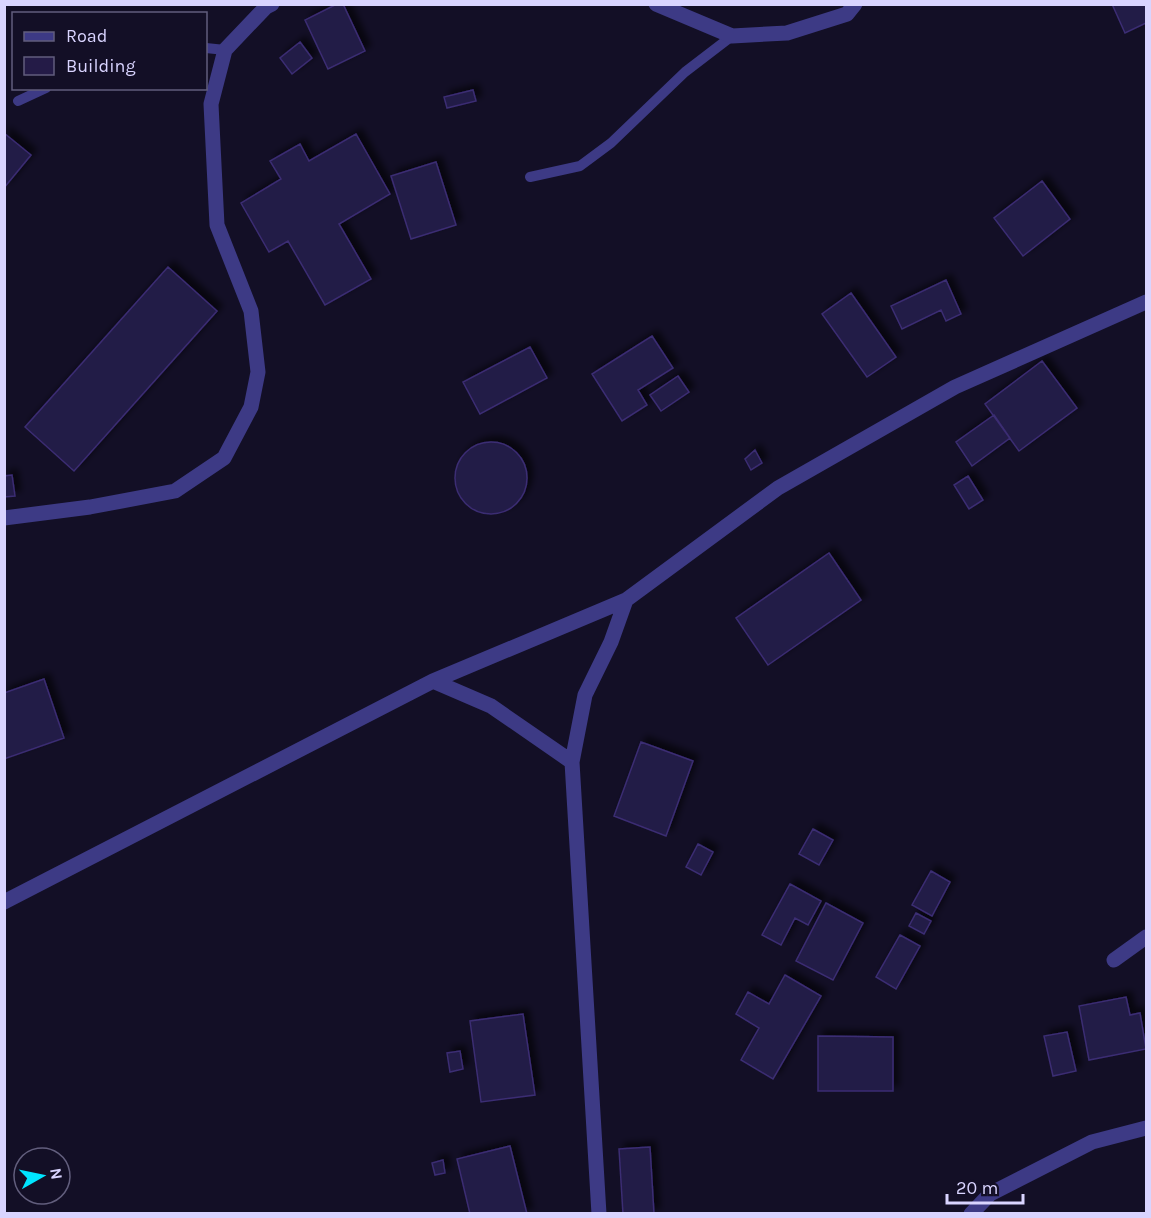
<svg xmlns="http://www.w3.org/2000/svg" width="1151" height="1218" font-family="Karla,sans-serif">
	<defs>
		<filter id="shadow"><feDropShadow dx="5.5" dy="-5.5" stdDeviation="3" flood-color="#0009"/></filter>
	</defs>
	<rect width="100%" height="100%" fill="#130f26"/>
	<path fill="#241b47" stroke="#3b2d73" stroke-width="1.5" filter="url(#shadow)" d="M337,4H343L365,51L328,69L305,20Z
		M1112,4H1146V23L1125,33Z
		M300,42L312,58L292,74L280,58Z
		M473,90L476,101L447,108L444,97Z
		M4,133L31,155L4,188Z
		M356,134L390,194L339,224L371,279L325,305L288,241L269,252L241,203L281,179L270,161L300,144L309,161Z
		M436,162L456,225L411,239L391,176Z
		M1042,181L1070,219L1023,256L994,218Z
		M168,267L217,311L74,471L25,427Z
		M946,280L961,314L946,321L941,310L902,329L891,306Z
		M851,293L896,357L867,377L822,314Z
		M652,336L673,368L638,390L647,405L622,421L592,374Z
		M530,347L547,378L480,414L463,382Z
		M1042,361L1077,408L1019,451L985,404Z
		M678,376L689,392L661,411L650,395Z
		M994,415L1010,438L972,466L956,442Z
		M455 478a36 36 0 1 1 72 0a36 36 0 1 1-72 0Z
		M755,450L762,463L751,470L745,459Z
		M12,475L15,496L4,497V476Z
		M968,476L983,500L969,509L954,485Z
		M829,553L861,600L768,665L736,618Z
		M44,679L64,738L4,759V693Z
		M641,742L693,761L666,836L614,816Z
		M813,829L833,840L819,865L799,854Z
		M698,844L713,852L701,875L686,867Z
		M931,871L950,882L932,916L912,905Z
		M790,884L821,901L808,925L795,918L781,945L762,935Z
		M826,903L863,923L833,980L796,961Z
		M916,913L931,921L924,934L909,926Z
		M900,935L920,946L896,989L876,977Z
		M785,975L821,996L773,1079L741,1060L759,1028L736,1014L748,992L769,1004Z
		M1126,997L1130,1015L1140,1013L1146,1049L1089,1060L1079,1006Z
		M523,1014L535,1095L481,1102L470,1021Z
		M1067,1032L1076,1071L1053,1076L1044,1036Z
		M818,1036L893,1037V1091H818Z
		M460,1051L463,1069L450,1072L447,1053Z
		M510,1146L527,1214H470L457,1159Z
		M650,1147L654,1214H623L619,1149Z
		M443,1160L445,1173L435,1175L432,1163Z"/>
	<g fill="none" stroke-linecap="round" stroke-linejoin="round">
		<path stroke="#3d3a85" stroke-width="10" d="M206,48L225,50
			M18,101L46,88
			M530,177L580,166L611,143L685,72L732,36"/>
		<path stroke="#3d3a85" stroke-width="15" d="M656,4L732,36L787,33L847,14L855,4
			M4,518L90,507L175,491L224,458L251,407L258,372L251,311L217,225L211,104L225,50L266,7L272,4
			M433,681L491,706L572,762
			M4,902L433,681L626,600L778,488L955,387L1146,302
			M1114,960L1146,937
			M599,1214L572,762L585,695L611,642L626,600
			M971,1214L990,1194L1092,1142L1146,1128"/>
	</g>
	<rect width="1151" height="1218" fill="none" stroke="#d9d4ff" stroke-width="12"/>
	<rect x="12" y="12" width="195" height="78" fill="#130f26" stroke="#625e7d" stroke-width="1.5"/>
	<rect x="24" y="32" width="30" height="9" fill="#3d3a85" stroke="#625e7d" stroke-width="1.5"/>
	<text x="66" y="42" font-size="18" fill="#d9d4ff">Road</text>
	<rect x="24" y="57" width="30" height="18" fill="#241b47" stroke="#625e7d" stroke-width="1.5"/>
	<text x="66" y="72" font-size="18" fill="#d9d4ff">Building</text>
	<g transform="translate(42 1176) rotate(81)"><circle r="28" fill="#130f26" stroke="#625e7d" stroke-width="1.5"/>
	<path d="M0-4.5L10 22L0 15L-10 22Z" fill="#00e5ff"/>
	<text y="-9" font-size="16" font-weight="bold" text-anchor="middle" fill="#d9d4ff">N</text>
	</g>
	<path d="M947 1194v9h76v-9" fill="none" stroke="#d9d4ff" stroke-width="3"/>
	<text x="956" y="1194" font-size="18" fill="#d9d4ff" stroke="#130f26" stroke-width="4.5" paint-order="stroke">20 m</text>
</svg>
